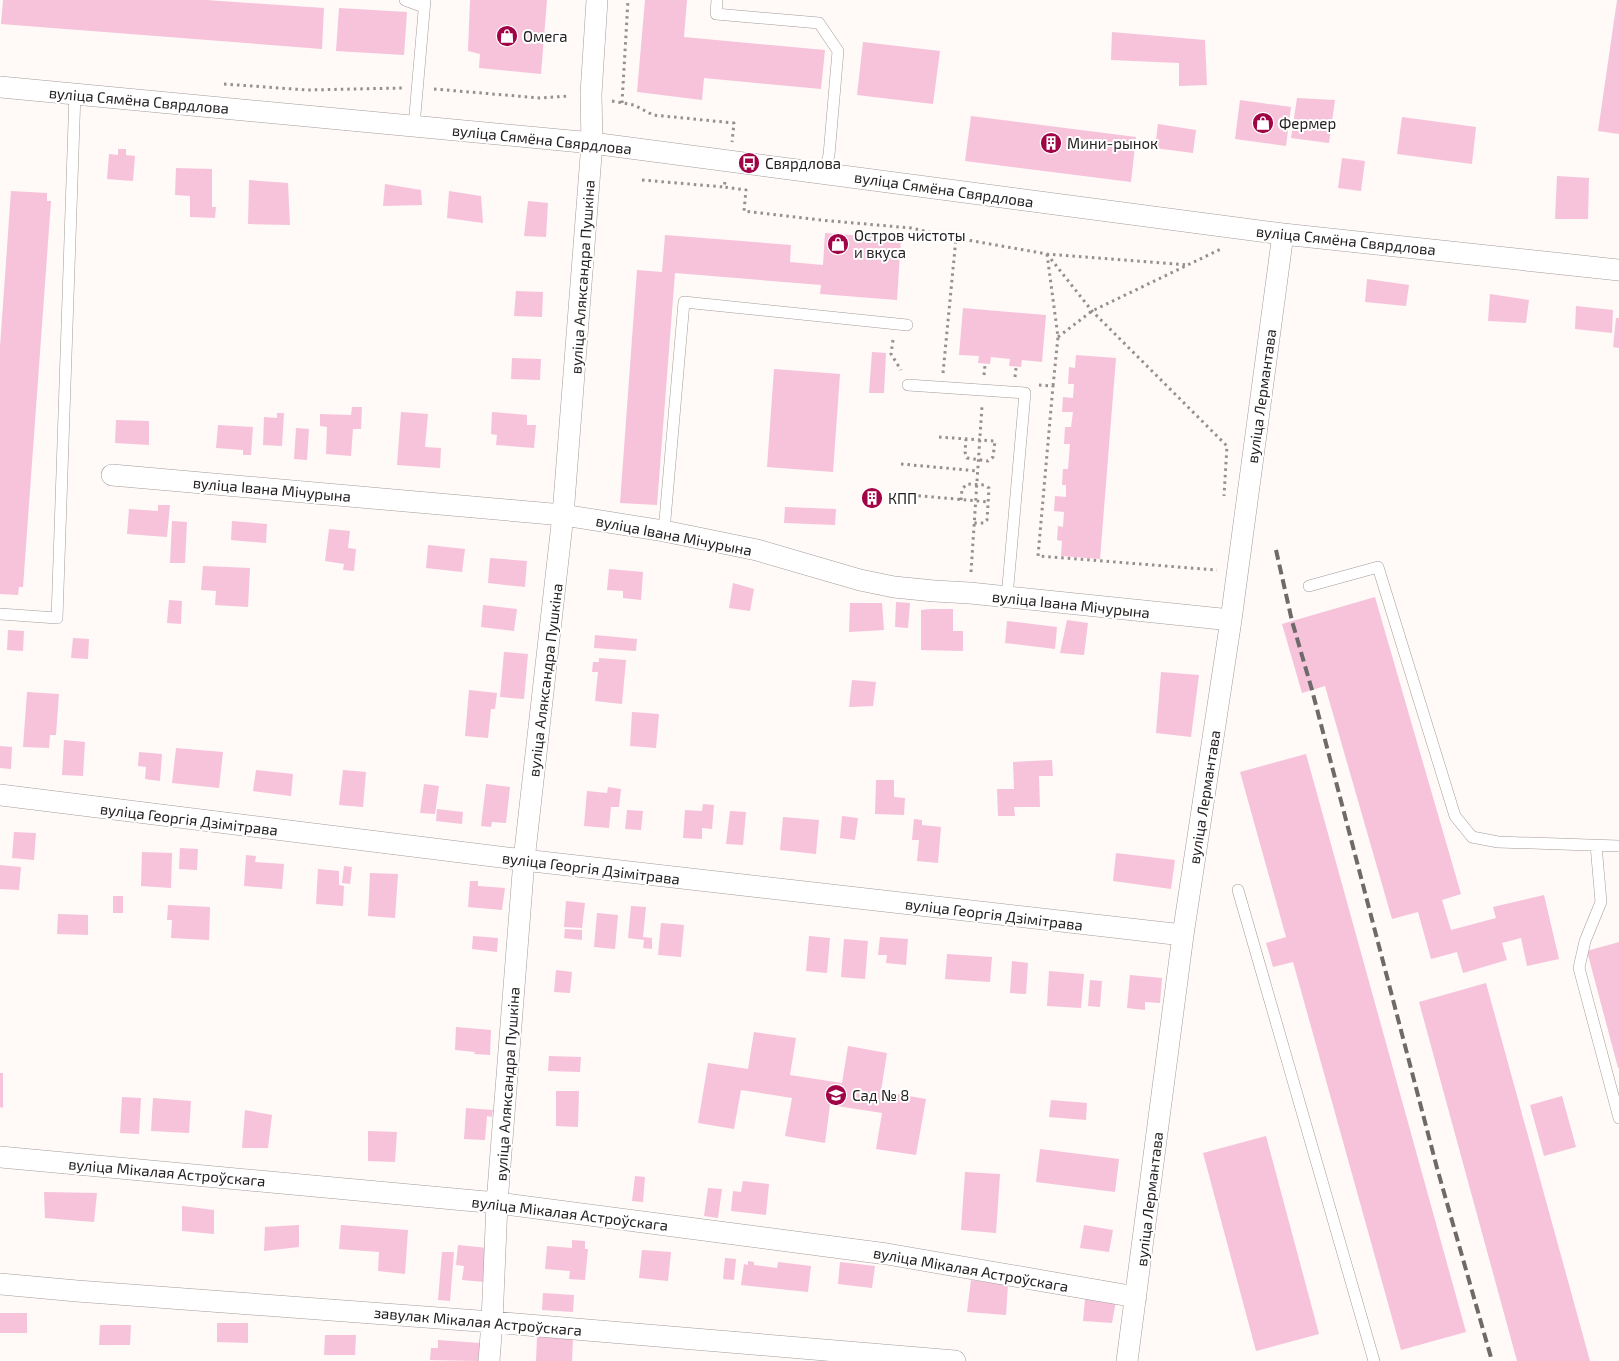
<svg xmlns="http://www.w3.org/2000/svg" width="1619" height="1361" font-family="'Exo 2',sans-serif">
	<rect width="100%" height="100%" fill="#fff9f7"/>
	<path fill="#f7c3da" d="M3,0H206L324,8L322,49L1,24Z
		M470,0H547L541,74L479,68L480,54L468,51Z
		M645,0H687L684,37L825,50L821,89L704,78L702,100L637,92Z
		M1617,0H1619V134L1598,131Z
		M339,8L407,12L404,55L336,51Z
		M1112,32L1205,40L1207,85L1179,86V63L1111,60Z
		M863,42L940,51L933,104L857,95Z
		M1297,98L1335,100L1329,143L1291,138Z
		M1240,100L1291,107L1286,146L1235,139Z
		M971,116L1136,137L1131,182L965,161Z
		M1402,117L1476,127L1472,164L1397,154Z
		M1158,124L1196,130L1193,153L1155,148Z
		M118,149H126V155L135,156L133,181L107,179L109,154L118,155Z
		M1342,158L1365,161L1361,191L1338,188Z
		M176,168L212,169V207H216L215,218L190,217V196L175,195Z
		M1557,176L1589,178L1588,219H1555Z
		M249,180L288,183L290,225L248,224Z
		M385,184L421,190L422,205L383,206Z
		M11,191L47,193V201H51L23,587H19L18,595L0,594V347Z
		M449,191L481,196L483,223L447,218Z
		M528,201L548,203L546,237L524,236Z
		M825,233L901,239L897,300L820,294L821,285L675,273L657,505L620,503L637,270L662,272L665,235L791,245L790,262L823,265Z
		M1367,279L1409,285L1406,306L1365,302Z
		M516,291L543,292L542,317L514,316Z
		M1490,294L1529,300L1526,323L1488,321Z
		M1576,306L1613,310L1612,333L1575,329Z
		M963,308L1046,315L1042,362L1022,360L1021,367L1009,366L1010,359L991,357L990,364L978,363L979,356L959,355Z
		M1616,318H1619V348L1613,347Z
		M872,352L886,353L884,393H869Z
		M1076,355L1116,358L1100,559L1061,556L1062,541L1057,540L1058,526L1063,527L1064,512L1054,511L1055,496L1066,497V485H1062L1063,469H1068L1070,444H1064L1065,427H1071L1073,412H1062L1063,397L1073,398L1074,384H1068L1069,367L1075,368Z
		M512,358L541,359L540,380L511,379Z
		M774,369L840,374L833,472L767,467Z
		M352,407H362L361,429H353L351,456L326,454L327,427L320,426V414L351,415Z
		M401,412L428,414L425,447L441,448L440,468L397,465Z
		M492,412L527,415V425H536L534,448L496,445L497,435L491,434Z
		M277,413H284L282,446L263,445L264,417L277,418Z
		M116,420L149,421V445L115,443Z
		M218,425L253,427L251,455H243V450L216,448Z
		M296,428L309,429L307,460L294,459Z
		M867,491L878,492L877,506L867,505Z
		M158,505H170L167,537L127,534L129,509L158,511Z
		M785,507L836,509L835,525L784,523Z
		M172,521L187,522L185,563H170Z
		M232,521L267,524L266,543L231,540Z
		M329,529L350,531L348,548L356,549L354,571L343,570L344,564L325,561Z
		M428,545L465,549L462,572L426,568Z
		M490,558L527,561L525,587L488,583Z
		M203,566L250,568L248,607L215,605L216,591L201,590Z
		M609,569L643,572L641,600L623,598V591L607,590Z
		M733,583L754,589L750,611L729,608Z
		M1375,597L1461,894L1442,900L1451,930L1496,918L1493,907L1544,895L1559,959L1527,966L1521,938L1502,943L1507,960L1463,973L1457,952L1431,959L1418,912L1392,919L1325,686L1302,693L1282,624Z
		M169,600L182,601L181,624L167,623Z
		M896,602L910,603L908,628L895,627Z
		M850,603H882L884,630L849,632Z
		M483,605L517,609L514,631L481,627Z
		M931,609H953V631H963V651L921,650V610Z
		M1067,620L1088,623L1084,655L1060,653Z
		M1007,621L1057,627L1055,649L1005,643Z
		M8,630L24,631L23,651L7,650Z
		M595,635L637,639L636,651L594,648Z
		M73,638L89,639L88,659L71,658Z
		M504,652L528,654L524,699L500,697Z
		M599,658L626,660L622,704L595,701L598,672H592L593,662H599Z
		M1161,672L1199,675L1191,737L1156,733Z
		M852,680L876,682L873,706L849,707Z
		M469,690L497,693L495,709H491L488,738L465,736Z
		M27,692L59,694L56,735H50L49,748L23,747Z
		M632,712L659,714L656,748L630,746Z
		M64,740L85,742L83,776L62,775Z
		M0,746L12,747L11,769L0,768Z
		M176,748L223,752L219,788L172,783Z
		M139,752L162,754L160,781L145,779L146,767L138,766Z
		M1306,754L1466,1332L1401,1350L1293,962L1273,967L1266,943L1286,937L1240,772Z
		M1052,760L1053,776H1039L1040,807H1014L1015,816H998L997,789H1014L1013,762Z
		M256,770L293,774L291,796L253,791Z
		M343,770L366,772L363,807L339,805Z
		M876,780H894V797L905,798L904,815L875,814Z
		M424,784L439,786L435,814L420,813Z
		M486,784L510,787L506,823L492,822L491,827L481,826Z
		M608,787L621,789L619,807H611L609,828L584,826L587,791L607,793Z
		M703,804L714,805L712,829L702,828V839L683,838L685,810L702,811Z
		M437,809L463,812L462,824L436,821Z
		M627,810L643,811L641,830L625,829Z
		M730,811L746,812L743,845L726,844Z
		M842,816L858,818L855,840L840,838Z
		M783,817L819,820L816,854L780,850Z
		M914,819L922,820V825L941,827L938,863L917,861L919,840H912Z
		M14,832L36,833L34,860L12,858Z
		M180,848L198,849L197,870L179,869Z
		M142,852L172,853L171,888L141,886Z
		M1116,853L1175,860L1171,889L1113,881Z
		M246,855L256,856L255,862L284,864L282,889L244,886Z
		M0,865L21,867L19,890L0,889Z
		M344,866L352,867L350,884L342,883Z
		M318,869L339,871V885L344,886L343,906L316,904Z
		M370,873L398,874L395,918L368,916Z
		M470,881H478V886L505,888L502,910L468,907Z
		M113,896H123V913H113Z
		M566,901L585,903L582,928L564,927Z
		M168,905L210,907L209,940L171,938L172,920H167Z
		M631,906L646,907L643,937L652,938V949L643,948L644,940L628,938Z
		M597,913L618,915L615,949L594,947Z
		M58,914L88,915V935L57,934Z
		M661,923L684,925L681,957L658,955Z
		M565,929L582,930V940L564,938Z
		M473,936L498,938L497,952L472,949Z
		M809,936L830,938L827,973L806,971Z
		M880,937L908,939L906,965L886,963L887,955H878Z
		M844,939L868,941L865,979L841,977Z
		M1619,942V1068H1618L1587,951Z
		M947,954L992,957L990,982L945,979Z
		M1012,961L1028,963L1026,994L1010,993Z
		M556,970L572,972L570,993L554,992Z
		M1049,971L1084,974L1081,1008L1047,1006Z
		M1130,975L1162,978L1160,1003L1145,1002V1010L1127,1008Z
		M1090,980L1102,981L1100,1007L1088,1006Z
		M1486,983L1590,1361H1517L1419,1002Z
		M456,1027L491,1030L490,1055L474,1054L475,1052L455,1050Z
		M754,1032L796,1038L790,1075L842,1083L848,1046L887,1053L881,1091L926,1099L916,1155L876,1149L882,1113L830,1105L825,1143L785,1136L792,1098L741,1090L734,1129L698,1123L708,1063L748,1069Z
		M549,1056L581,1057L580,1072L548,1071Z
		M0,1073H3V1108L0,1107Z
		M556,1091H579L578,1127L556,1126Z
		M1562,1096L1576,1147L1544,1156L1530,1105Z
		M122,1097L141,1098L139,1134L120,1133Z
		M153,1098L191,1101L189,1133L151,1131Z
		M1051,1100L1087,1103L1086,1120L1049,1117Z
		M466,1108L493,1110L492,1117L487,1116L485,1140L464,1139Z
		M245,1110L272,1115L268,1148H242Z
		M368,1131L397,1132L395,1162L368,1161Z
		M1266,1136L1319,1334L1256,1351L1203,1153Z
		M1040,1149L1119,1159L1115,1192L1036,1182Z
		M965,1172L1000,1174L996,1233L961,1230Z
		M635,1176L645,1177L643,1202L632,1201Z
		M743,1181L769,1184L766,1215L731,1211L733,1191L741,1192Z
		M708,1188L722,1189L718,1218L704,1216Z
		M44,1192L97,1193L94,1222L45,1218Z
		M182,1206L214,1210V1234L182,1231Z
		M299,1225V1247L264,1251L265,1227Z
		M341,1225L408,1230L405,1274L378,1271L379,1252L339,1249Z
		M1084,1225L1113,1230L1109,1252L1080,1248Z
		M572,1240L585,1241V1249H588L585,1280L569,1279L570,1271L545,1269L547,1246L572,1248Z
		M458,1245L488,1248L485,1282L462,1280L464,1266L456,1265Z
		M642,1250L671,1252L668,1281L639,1278Z
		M442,1252H454L450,1301L438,1300Z
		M725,1258L736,1259L734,1280L723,1279Z
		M748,1261L754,1262V1265L777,1268L778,1262L811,1266L808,1292L741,1285L744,1264L748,1265Z
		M840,1262L875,1266L872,1288L838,1284Z
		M971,1280L1008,1285L1006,1315L967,1312Z
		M543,1293L574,1295L573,1312L542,1310Z
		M1085,1299L1116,1301L1112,1323L1083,1321Z
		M0,1313H27V1333H0Z
		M217,1323H248V1343L217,1342Z
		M100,1325H131L130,1345H99Z
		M325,1335H356L355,1355H324Z
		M537,1337L573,1339L572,1361H536Z
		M438,1340L480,1343L478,1361L430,1360L431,1348H438Z"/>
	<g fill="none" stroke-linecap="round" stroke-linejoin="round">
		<g stroke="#a29c9a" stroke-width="12">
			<path id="lane" d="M405,0L424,7
				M717,0L716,14L819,23L838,51L829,155L824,173
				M414,126L425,0
				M908,385L1025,393L1007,597
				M664,531L684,302L907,325
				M1309,586L1378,567L1455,816L1472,837L1498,842L1619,846
				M0,614L57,618L75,93
				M1596,845L1601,902L1585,941L1579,968L1619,1118
				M1238,890L1374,1361"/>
		</g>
		<g stroke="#a29c9a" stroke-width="22">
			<path id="street" d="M0,87L592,143L1283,234L1619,270
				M112,475L563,515L664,531L757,550L860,580L894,587L934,591L970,593L1231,620
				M0,795L524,860L1183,935
				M0,1157L497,1203L887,1254L1136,1297
				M0,1284L77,1291L492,1322L955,1361
				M489,1361L492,1322L497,1203L524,860L563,515L592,143L591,94L597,0
				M1127,1361L1183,935L1231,620L1283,234"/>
		</g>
		<path stroke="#95908e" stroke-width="3" stroke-dasharray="2.5 4" stroke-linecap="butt" d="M224,84L307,90L402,88
			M434,89L540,98L569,96
			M612,101L634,105L653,115L734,123L732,142
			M622,103L628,0
			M642,180L724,187
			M725,182L724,187L746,190L744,211L820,220L911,228L956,238
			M1047,254L1092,311L1227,446L1224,496
			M1047,254L1058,337L1053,386
			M1058,337L1092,311L1223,248
			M893,340L891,354L901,370
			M943,373L956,238L1047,254L1189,265
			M984,375L985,365
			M1015,377L1016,368
			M1039,385L1053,386L1038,556L1217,570
			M939,437L995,441L993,457L988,461L967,458L965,452L966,439
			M901,464L978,471
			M899,494L989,502
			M961,500L962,489L967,484L984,485L989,488L987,520L984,523H974
			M971,572L982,406"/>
		<use href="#lane" stroke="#fff" stroke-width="11"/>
		<use href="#street" stroke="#fff" stroke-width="21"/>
		<path stroke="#6e6a69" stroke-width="4" stroke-dasharray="10 5" stroke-linecap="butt" d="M1276,550L1292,621L1312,690L1437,1168L1492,1361"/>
	</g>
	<defs>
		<g id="shop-disc" transform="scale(1.125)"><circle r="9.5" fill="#a00446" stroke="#fff"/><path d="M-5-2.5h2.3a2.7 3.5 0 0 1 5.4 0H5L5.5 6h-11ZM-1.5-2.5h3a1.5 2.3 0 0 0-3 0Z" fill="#fff"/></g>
		<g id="building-disc" transform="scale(1.125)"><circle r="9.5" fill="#a00446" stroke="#fff"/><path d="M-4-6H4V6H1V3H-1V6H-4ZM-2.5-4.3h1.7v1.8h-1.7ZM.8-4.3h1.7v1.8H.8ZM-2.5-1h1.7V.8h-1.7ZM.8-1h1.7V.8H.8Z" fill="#fff"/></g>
		<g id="bus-disc" transform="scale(1.125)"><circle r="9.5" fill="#a00446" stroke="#fff"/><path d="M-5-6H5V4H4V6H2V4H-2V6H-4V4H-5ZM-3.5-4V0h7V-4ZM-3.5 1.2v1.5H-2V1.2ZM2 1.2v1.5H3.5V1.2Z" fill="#fff"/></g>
		<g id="school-disc" transform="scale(1.125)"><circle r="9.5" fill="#a00446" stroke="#fff"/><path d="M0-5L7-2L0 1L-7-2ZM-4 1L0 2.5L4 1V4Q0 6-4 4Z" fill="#fff"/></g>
	</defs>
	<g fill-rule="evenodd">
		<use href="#shop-disc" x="507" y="36"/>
		<use href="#shop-disc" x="1263" y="123"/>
		<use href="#building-disc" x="1051" y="143"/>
		<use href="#bus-disc" x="749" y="163"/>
		<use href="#shop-disc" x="838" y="244"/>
		<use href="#building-disc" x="872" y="498"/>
		<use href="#school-disc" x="836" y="1095"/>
	</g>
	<g text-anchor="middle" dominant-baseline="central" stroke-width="4" stroke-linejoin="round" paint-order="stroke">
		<g font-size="15" fill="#252221" stroke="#fff" text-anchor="start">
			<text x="523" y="36">Омега</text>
			<text x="1279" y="123">Фермер</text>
			<text x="1067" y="143">Мини-рынок</text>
			<text x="765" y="163">Свярдлова</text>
			<text x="854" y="235">Остров чистоты<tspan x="854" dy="17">и вкуса</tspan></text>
			<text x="888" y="498">КПП</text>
			<text x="852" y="1095">Сад № 8</text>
		</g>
		<g font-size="15" fill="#252221" stroke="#fff">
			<text transform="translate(139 100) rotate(5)">вуліца Сямёна Свярдлова</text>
			<text transform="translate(542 139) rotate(6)">вуліца Сямёна Свярдлова</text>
			<text transform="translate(944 189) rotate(8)">вуліца Сямёна Свярдлова</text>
			<text transform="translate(1346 240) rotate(6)">вуліца Сямёна Свярдлова</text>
			<text transform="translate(582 277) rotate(-86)">вуліца Аляксандра Пушкіна</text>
			<text transform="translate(1261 396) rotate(-82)">вуліца Лермантава</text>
			<text transform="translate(272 489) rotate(5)">вуліца Івана Мічурына</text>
			<text transform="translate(674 535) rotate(11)">вуліца Івана Мічурына</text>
			<text transform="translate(1071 604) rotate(6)">вуліца Івана Мічурына</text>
			<text transform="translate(545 680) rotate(-83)">вуліца Аляксандра Пушкіна</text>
			<text transform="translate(1204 797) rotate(-81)">вуліца Лермантава</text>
			<text transform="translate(189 819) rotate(7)">вуліца Георгія Дзімітрава</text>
			<text transform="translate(591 868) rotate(7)">вуліца Георгія Дзімітрава</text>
			<text transform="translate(994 914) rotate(7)">вуліца Георгія Дзімітрава</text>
			<text transform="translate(507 1084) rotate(-86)">вуліца Аляксандра Пушкіна</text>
			<text transform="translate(167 1172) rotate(5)">вуліца Мікалая Астроўскага</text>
			<text transform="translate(1149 1199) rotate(-83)">вуліца Лермантава</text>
			<text transform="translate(570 1213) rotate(7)">вуліца Мікалая Астроўскага</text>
			<text transform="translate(971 1269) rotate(10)">вуліца Мікалая Астроўскага</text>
			<text transform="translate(478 1321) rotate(5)">завулак Мікалая Астроўскага</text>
		</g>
	</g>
</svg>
